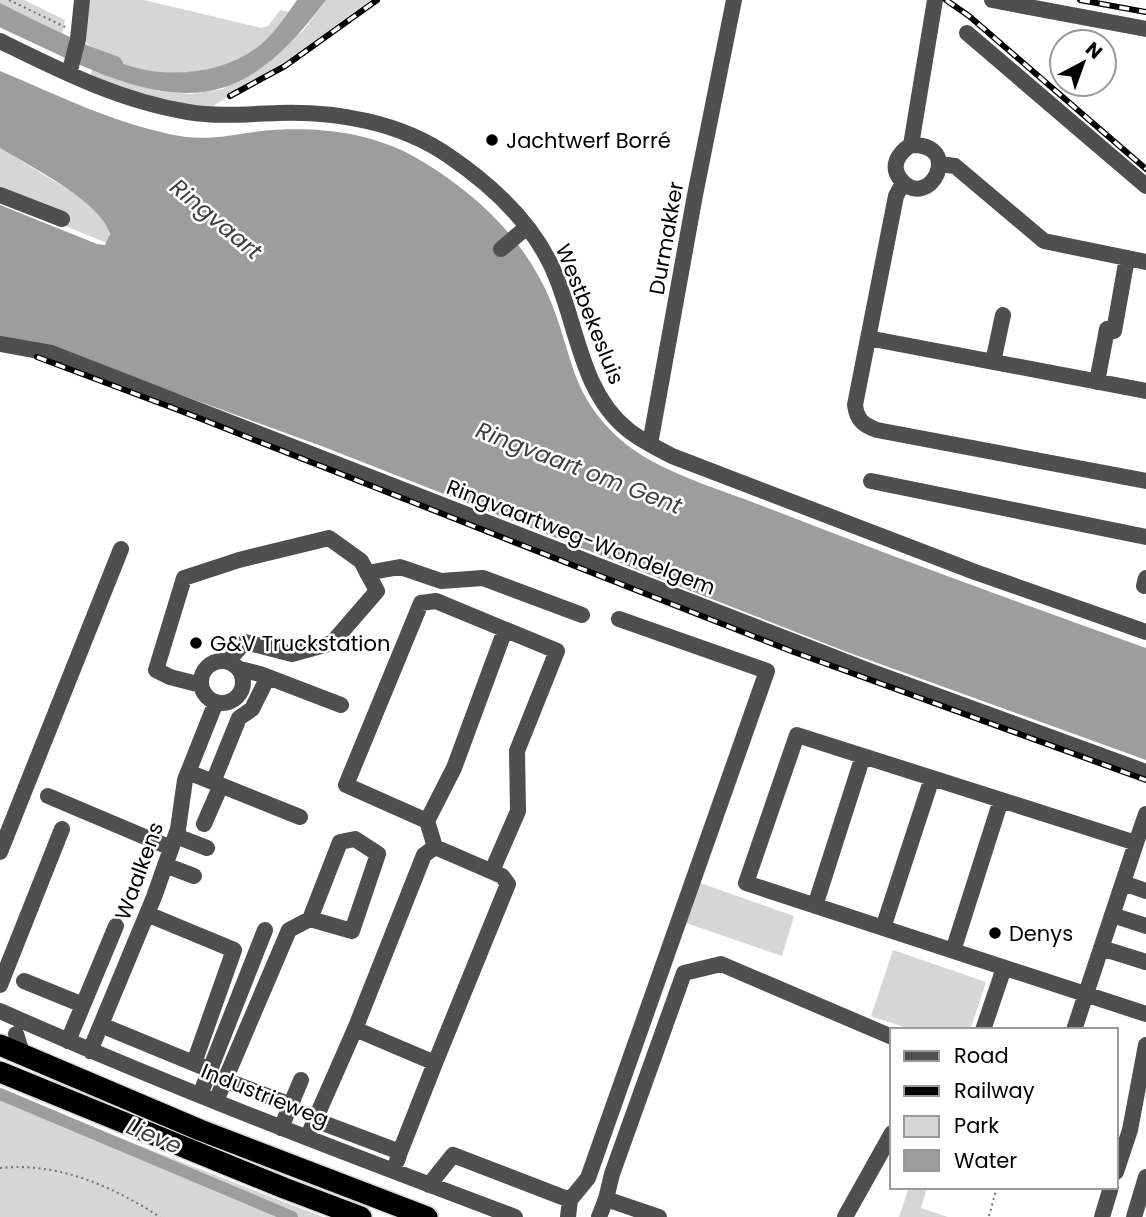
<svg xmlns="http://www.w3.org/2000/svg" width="1146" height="1217" font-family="Poppins,sans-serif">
	<rect width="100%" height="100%" fill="#fff"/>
	<path fill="#d6d6d6" d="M0,0H24L65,20L62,34L0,3Z
		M88,0H144L261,28L268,26L280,10L289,12C279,25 269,39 256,49C219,78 146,81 105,57C97,53 91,46 84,41Z
		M326,0H371L289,59L210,108H197L105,84L91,75L92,70L128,83L159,91L191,94L223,89L303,31Z
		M0,148L82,198C94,209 116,225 107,243L65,226L0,191Z
		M700,883L794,916L782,956L686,923Z
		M893,950L986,982L970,1030H913L871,1016Z
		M0,1091L279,1200L323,1217H0Z
		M909,1187H927L921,1208L948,1217H899Z"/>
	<path fill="#9d9d9d" d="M297,0H326C256,93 203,116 92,70L88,57L97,51C139,80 213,80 255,49C272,37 285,17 297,0Z
		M0,3L62,34L65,46L53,50L0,26Z
		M0,71C60,96 121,127 186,137C212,140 236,134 261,131C311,126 368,131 413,156C473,190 525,238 551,302C574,359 570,394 621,440C657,472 723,490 768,508C893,557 1020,603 1146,648V760L847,652L324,447L55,349L0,337V205L97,244L105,245L110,234C101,201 29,166 0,148Z"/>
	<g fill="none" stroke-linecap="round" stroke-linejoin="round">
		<path stroke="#9d9d9d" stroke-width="12" d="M0,1094L292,1217"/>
		<path stroke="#9d9d9d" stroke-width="21" d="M0,16L88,57L113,66"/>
		<g stroke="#dbdbdb" stroke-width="24">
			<path id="highway" d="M0,1045L200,1130L427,1217
				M0,1072L284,1188L361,1217"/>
		</g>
		<path stroke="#717171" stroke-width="2" stroke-dasharray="2 3.5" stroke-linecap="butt" d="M9,0L65,27
			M0,1168C58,1162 112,1186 160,1217
			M989,1216L997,1187"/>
		<path stroke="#4f4f4f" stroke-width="16" d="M992,0L1146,29
			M967,33L1146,186
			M0,41C61,71 120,101 188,112C218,117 247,114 278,113C336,111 400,122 449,156C490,184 528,218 550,263C577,317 578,389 627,429C640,440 657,448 672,456L975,572L1146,632
			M69,74L78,39L82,0
			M911,145C965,144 929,211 902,181C889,167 898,153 911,145L935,0
			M939,164L955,166L1044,241L1146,262
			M903,183L896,196L855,405C857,420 863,425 877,430L1146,481
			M0,195L62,219
			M501,249L527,227
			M868,338L1146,391
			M0,344L51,353L872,672L1146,772
			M993,362L1003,315
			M1097,382L1107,329L1114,331L1127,258
			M650,444L695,195L734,0
			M871,481L1146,537
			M367,573L400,567L441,581L483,578L582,615
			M1144,586L1146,578
			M201 682a21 21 0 1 1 42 0a21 21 0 1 1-42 0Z
			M240,669L260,674L341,705
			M201,685L170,677L156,670L184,578L239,560L329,538L361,561L377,591L332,643L292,654L245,642L228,661
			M188,772L300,817
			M213,782L239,718L252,709L268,677
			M48,796L171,848
			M427,821L454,768L505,630
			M204,824L221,785
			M176,836L207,848
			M1136,843L1146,814
			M435,847L427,821L346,785L421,603L436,601L557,651L517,751L518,811L492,871
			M0,852L121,549
			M165,865L194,876
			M1123,883L1146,891
			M815,906L863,756
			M147,914L234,950L194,1063
			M1112,915L1146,926
			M883,928L932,778
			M1101,948L1146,962
			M953,951L1001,800
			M24,981L83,1005L68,1041
			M0,985L62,829
			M83,1005L116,926
			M0,1011C169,1086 342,1152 515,1217
			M101,1025L203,1067
			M355,1029L424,855L435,847L502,876L508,884L435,1063
			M983,1030L1004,968
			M1074,1030L1136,843L797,735L746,883C879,927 1013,970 1146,1014
			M16,1034L23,1056
			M90,1051L154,897L178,829L185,780L216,702
			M225,1080L291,1105
			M200,1095L265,930
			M216,1101L289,930L310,919L352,931L378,854L355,839L340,842L310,919
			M315,1120L355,1029L435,1063L400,1152
			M281,1128L301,1080
			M311,1129L315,1120L400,1152L397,1161
			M1116,1172L1130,1130L1146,1045
			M429,1185L453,1155L570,1200L568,1217
			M606,1199L612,1174L684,973L721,964L892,1037
			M570,1200L588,1178L767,671L619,619
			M599,1217L606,1199L659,1217
			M845,1217L892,1133
			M1102,1217L1111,1187
			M1134,1217L1146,1177"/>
		<use href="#highway" stroke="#000" stroke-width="21"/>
		<g stroke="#000" stroke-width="6">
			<path id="rail" d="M946,0L969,16L1146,169
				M1080,0L1146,12
				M230,96L285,66L377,0
				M37,357L181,411L791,651L1146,780"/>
		</g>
		<use href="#rail" stroke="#fff" stroke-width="3.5" stroke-dasharray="10" stroke-linecap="butt"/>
	</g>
	<g fill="#000" stroke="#fff" stroke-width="2.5">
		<circle cx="492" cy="140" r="7"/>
		<circle cx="196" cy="643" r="7"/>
		<circle cx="995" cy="933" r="7"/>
	</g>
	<g text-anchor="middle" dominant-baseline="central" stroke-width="5" stroke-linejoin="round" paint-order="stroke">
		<g font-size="21" fill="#000" stroke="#fff" text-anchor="start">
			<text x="506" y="140">Jachtwerf Borré</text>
			<text x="210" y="643">G&amp;V Truckstation</text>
			<text x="1009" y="933">Denys</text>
		</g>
		<g font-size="21" fill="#000" stroke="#fff">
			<text transform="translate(666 238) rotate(-80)">Durmakker</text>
			<text transform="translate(590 314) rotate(68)">Westbekesluis</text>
			<text transform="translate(581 537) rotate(21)">Ringvaartweg-Wondelgem</text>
			<text transform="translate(139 871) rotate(-70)">Waalkens</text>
			<text transform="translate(265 1095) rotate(22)">Industrieweg</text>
		</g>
		<g font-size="23" font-style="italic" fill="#3e3e3e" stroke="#fff">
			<text transform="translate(216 219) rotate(40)">Ringvaart</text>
			<text transform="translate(579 468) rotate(21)">Ringvaart om Gent</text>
			<text transform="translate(154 1136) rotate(23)">Lieve</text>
		</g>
	</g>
	<rect x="890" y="1028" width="228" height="161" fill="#ffffff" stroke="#999999" stroke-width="2"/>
	<rect x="904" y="1051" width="35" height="10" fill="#4f4f4f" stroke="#999999" stroke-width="2"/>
	<text x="954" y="1063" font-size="21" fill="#000000">Road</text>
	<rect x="904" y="1086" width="35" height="10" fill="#000000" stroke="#999999" stroke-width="2"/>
	<text x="954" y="1098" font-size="21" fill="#000000">Railway</text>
	<rect x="904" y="1116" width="35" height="21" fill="#d6d6d6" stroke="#999999" stroke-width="2"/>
	<text x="954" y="1133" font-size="21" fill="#000000">Park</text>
	<rect x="904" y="1150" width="35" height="21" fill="#9d9d9d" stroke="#999999" stroke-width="2"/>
	<text x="954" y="1168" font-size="21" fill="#000000">Water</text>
	<g transform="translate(1083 63) rotate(41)"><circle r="33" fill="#ffffff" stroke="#999999" stroke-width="2"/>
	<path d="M0-5L12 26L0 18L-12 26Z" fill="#000000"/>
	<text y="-10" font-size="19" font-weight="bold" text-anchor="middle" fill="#000000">N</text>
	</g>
</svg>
